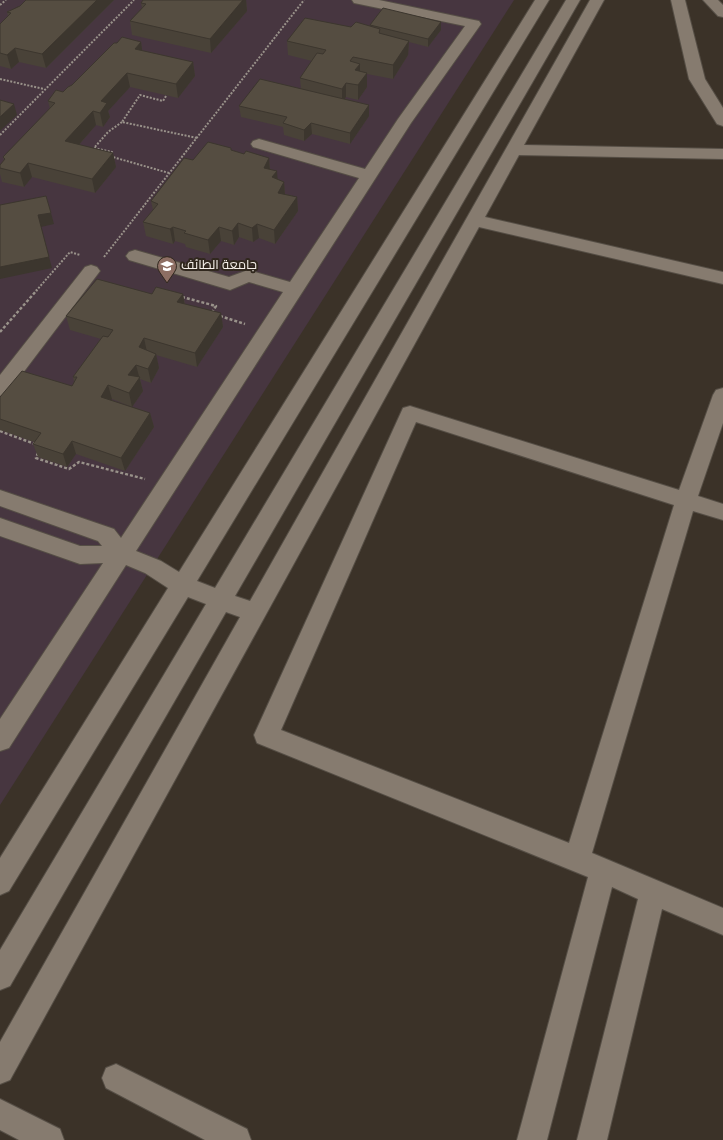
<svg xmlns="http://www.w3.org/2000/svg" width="723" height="1140" font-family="Overpass,Cairo,sans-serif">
	<rect width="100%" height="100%" fill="#3b3228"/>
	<path fill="#473640" d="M0,0H514L0,805Z"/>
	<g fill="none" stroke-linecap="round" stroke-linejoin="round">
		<g stroke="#554e45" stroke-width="2">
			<path id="minor" d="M352,0H379L474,20L479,21L481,24L411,123L136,551L161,561L179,572L535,0H549L197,581L215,588L566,0H580L235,596L250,601L590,0H604L524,145L723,149V159L519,155L485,217L723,272V284L479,227L10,1080L0,1084V1042L240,617L226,612L10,986L0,990V950L206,604L188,597L9,891L0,895V858L168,588L145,573L126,565L9,748L0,751V719L103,563L80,564L0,536V518L80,546H102L98,541L0,506V490L114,529L121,538L283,292L249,282L230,290L129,260L126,256L129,252L135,250L229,277L248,270L290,282L359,178L253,147L251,144L253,141L259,139L365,169L398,119L465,26L359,4L354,3Z
				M671,0H685L705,79L723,108V126L717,124L689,79Z
				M703,0H718L723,5V17L718,16Z
				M91,265L97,267L100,271L97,275L7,394L0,396V375L85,267Z
				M723,388V423L698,496L723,504V520L693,511L592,853L723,908V935L662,909L607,1140H577L638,899L612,887L547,1140H517L588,877L257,743L254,735L403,408L410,406L679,490L713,395L716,390ZM416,422L674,505L569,843L281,730Z
				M116,1064L247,1129L251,1140H205L106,1088L102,1078L106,1068Z
				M0,1099L60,1129L64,1140H19L0,1130Z"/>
		</g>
		<path stroke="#99928a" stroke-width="2" stroke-dasharray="2 1.5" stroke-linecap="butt" d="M0,5L6,0
			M0,79L44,89
			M166,96L163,101L140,95L122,122L197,138
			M122,122L108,132L94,148L112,152L109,156L169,173
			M0,135L134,0
			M104,257L304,0
			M36,291L70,252L80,255"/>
		<path stroke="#99928a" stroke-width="2.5" stroke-dasharray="3 2" stroke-linecap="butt" d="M182,297L216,306L211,314
			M220,316L245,324
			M0,332L37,290
			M0,431L35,444
			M38,453L36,458L69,469L79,462L145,479"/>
		<use href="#minor" fill="#867b6f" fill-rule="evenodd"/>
	</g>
	<path fill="#494238" d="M26,0H114L46,68L19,62L11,69L0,66V24L8,16L7,12L20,6Z
		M143,0H246L247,11L211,53L132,35L130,21L142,8L141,3Z
		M370,25L441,30L428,47L409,42L408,55L393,79L367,74V87L358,100L346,97L345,99L369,116L350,144L312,134L304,141L284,135L283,127L241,117L239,106L301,89L300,78L312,61L288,55L287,41L351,27L370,26Z
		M141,42L142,51L193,62L195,76L178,98L130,87L108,111L110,117L103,127L96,125L79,145L113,153L116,167L95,193L32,177L24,187L2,182L0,174V165L4,160L3,157L50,109L48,101L63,92L72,85Z
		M231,150L244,154L269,158L270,169L278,179L284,182L285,194L297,197L298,211L275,244L259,238L253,242L239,237L234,245L221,241L210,254L186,247L185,244L175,241L173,244L146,236L143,222L153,210L151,201L193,160Z
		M152,294H183L185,304L221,313L223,327L197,367L156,355L159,368L151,383L140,379L143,391L132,407L112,399L111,400L150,413L154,427L125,471L76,454L67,467L38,457L33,444L34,442L0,430V397L72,386L74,382L73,377L101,339L70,330L66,316Z"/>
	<path fill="#3c362e" d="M97,0H114L46,68L42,54Z
		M243,0H246L247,11L211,53L210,39Z
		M441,22V30L428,47V39Z
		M409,41L408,55L393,79V65Z
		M141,42L143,56L135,49Z
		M15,48L19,62L11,69L7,55Z
		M193,62L195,76L178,98L176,84Z
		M360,64V78L355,70Z
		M127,73L130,87L108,111L110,117L103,127L100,113L101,101Z
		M367,73V87L358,100V85Z
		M346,83V97L342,103V89Z
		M14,104L17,115L0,131V117Z
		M369,105V116L350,144V133Z
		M93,111L96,125L69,156L65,141Z
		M311,123L312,134L304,141V130Z
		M113,153L116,167L95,193L92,179Z
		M269,158L270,173L264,168Z
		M28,163L32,177L24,187L20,173Z
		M277,171L278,185L272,177Z
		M284,182L285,196L278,193Z
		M297,197L298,211L275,244L274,230Z
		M51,213L54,224L41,227L52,268L0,279V267L38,215Z
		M238,223L239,237L234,245L232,231Z
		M257,224L259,238L253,242L252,228Z
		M173,227L175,241L173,244L170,229Z
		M219,227L221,241L210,254L208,240Z
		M183,294L185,308L177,302Z
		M221,313L223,327L197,367L195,353Z
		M144,338L147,352L139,347Z
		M156,354L159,368L151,383L148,369Z
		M136,365L143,391L132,407L129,393L128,375Z
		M108,385L112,399L105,410L101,397Z
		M150,413L154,427L125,471L121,458Z
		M72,441L76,454L67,467L63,454Z"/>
	<path fill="#554d41" stroke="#3c362e" d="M26,0H97L42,54L15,48L7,55L0,53V24L11,13L7,12L20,6Z
		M143,0H243L210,39L130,21L146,4L141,3Z
		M383,8L441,22L428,39L370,25Z
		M305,18L351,27L356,22L380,29L379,33L409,41L393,65L353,57L350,61L360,64L355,70L367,73L358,85L346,83L342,89L300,78L317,53L323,54L326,50L287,41Z
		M122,37L141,42L135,49L193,62L176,84L127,73L101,101L107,103L100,113L93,111L65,141L113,153L92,179L28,163L20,173L0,168V165L5,159L3,157L55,103L48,101L56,90L63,92L68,87L72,85L114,43H117Z
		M260,79L369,105L350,133L311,123L304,130L283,123L287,117L239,106Z
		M0,100L14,104L0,117Z
		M208,142L231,148V150L244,154L246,151L269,158L264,168L277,171L272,177L284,182L278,193L297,197L274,230L257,224L252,228L238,223L232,231L219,227L208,240L184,233L186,231L173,227L170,229L143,222L158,204L151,201L184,158L193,160Z
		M46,196L51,213L38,215L49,257L0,267V205Z
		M97,279L152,294L156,287L183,294L177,302L221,313L195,353L144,338L139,347L156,354L148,369L136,365L128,375L140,377L129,393L108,385L101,397L150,413L121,458L72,441L63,454L33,444L41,433L0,419V397L22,371L72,386L77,377H73L103,336L108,337L113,330L66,316Z"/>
	<defs>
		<g id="university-pin" transform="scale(1)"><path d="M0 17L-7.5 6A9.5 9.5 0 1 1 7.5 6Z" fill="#8d6e63" stroke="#31281e"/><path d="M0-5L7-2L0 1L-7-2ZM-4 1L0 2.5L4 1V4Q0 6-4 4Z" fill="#fff"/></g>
	</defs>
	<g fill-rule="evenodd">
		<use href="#university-pin" x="167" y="266"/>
	</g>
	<g text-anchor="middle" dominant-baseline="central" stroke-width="4" stroke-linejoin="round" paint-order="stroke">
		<g font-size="13" fill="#f7f1eb" stroke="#31281e" text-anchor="start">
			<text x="181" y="266">جامعة الطائف</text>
		</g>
	</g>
</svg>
